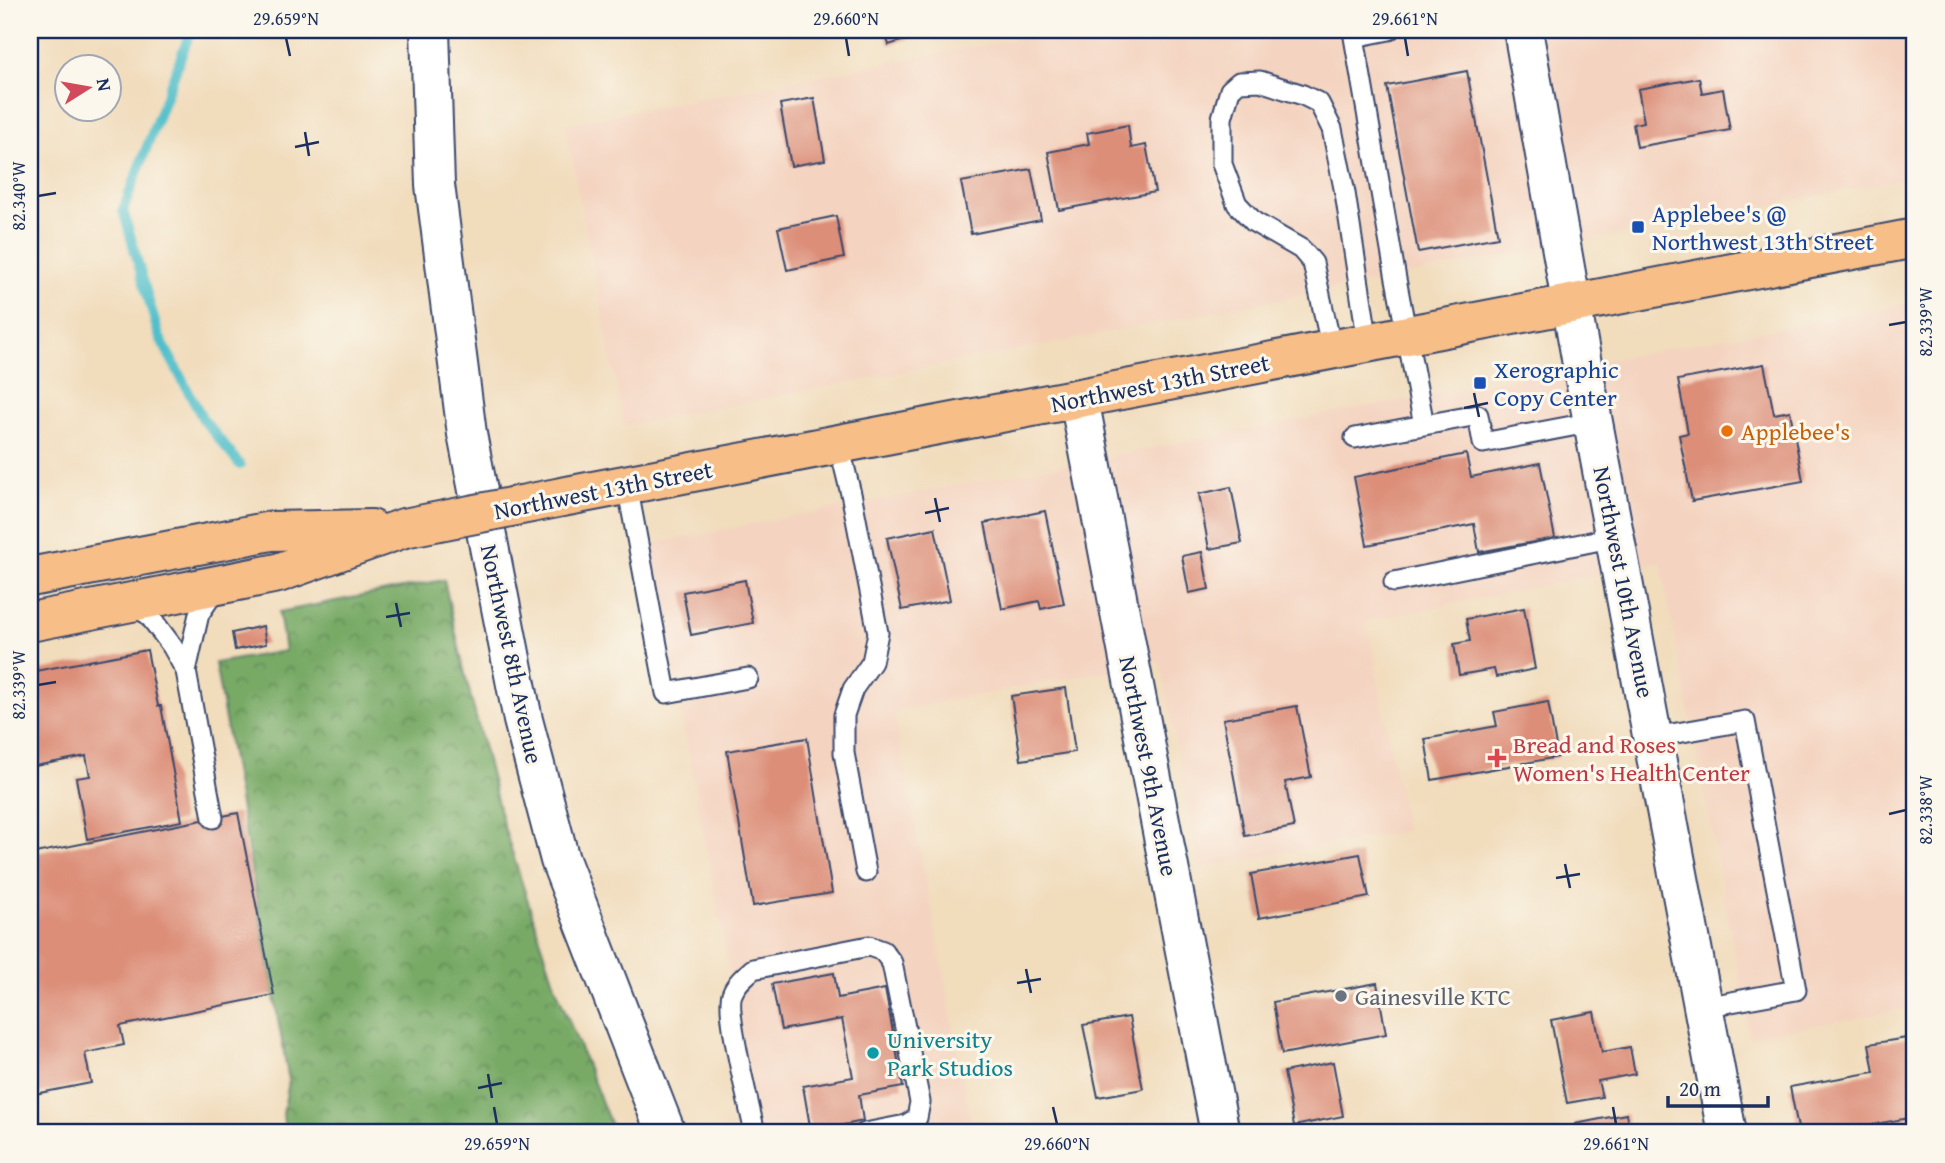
<svg xmlns="http://www.w3.org/2000/svg" width="1945" height="1163" font-family="'Gentium Book Plus',serif">
	<defs>
		<pattern id="forest-crowns" width="20" height="18" patternUnits="userSpaceOnUse" patternTransform="scale(1.75)"><rect width="20" height="18" fill="#78aa66"/><path d="M2 6a3 3 0 1 1 6 0M12 15a3 3 0 1 1 6 0" fill="none" stroke="#628b57"/></pattern>
	</defs>
	<rect width="100%" height="100%" fill="#fbf7ec"/>
	<filter id="ink" filterUnits="userSpaceOnUse"><feTurbulence type="fractalNoise" baseFrequency=".0143" numOctaves="2"/><feDisplacementMap in="SourceGraphic" scale="14" xChannelSelector="R" yChannelSelector="G"/><feConvolveMatrix kernelMatrix="1 2 1 2 8 2 1 2 1" color-interpolation-filters="sRGB"/></filter>
	<filter id="wash" filterUnits="userSpaceOnUse"><feTurbulence type="fractalNoise" baseFrequency=".00686" numOctaves="4" result="noise"/><feDisplacementMap in="SourceGraphic" scale="28" xChannelSelector="R" yChannelSelector="G"/><feGaussianBlur stdDeviation="1.57" result="paint"/><feColorMatrix in="noise" values="0 0 0 0 0 0 0 0 0 0 0 0 0 0 0 0 0 1.4 0 .05"/><feComposite in="paint" operator="in"/></filter>
	<g filter="url(#wash)">
		<rect width="100%" height="100%" fill="#f1dcbc"/>
		<path fill="#f4d3c0" d="M1061,30H1915V177L624,426L565,124Z
			M1915,302V1007L1750,1037L1661,562L1367,621L1406,831L1200,868L1160,661L894,711L973,1133H760L649,544Z"/>
		<path fill="url(#forest-crowns)" stroke="#4a6c62" stroke-width="2" d="M444,580L464,670L503,824L556,988L614,1133H285L283,1114L289,1081L215,663L285,651L279,612Z"/>
		<g fill="none" stroke-linecap="round" stroke-linejoin="round">
			<path stroke="#51bfca" stroke-width="10" d="M191,30L123,210L159,336L203,419L240,465"/>
		</g>
		<g id="blocks">
			<path fill="#dc8e78" d="M884,30H934L889,45Z
				M1467,71L1498,237L1418,252L1387,86Z
				M1699,78L1702,93L1723,89L1730,130L1637,147L1633,124L1644,122L1638,89Z
				M814,98L825,160L791,166L780,104Z
				M1128,125L1131,148L1146,145L1155,192L1059,210L1048,152L1089,144L1087,133Z
				M1031,169L1041,220L971,234L961,182Z
				M836,216L844,258L787,270L778,228Z
				M1764,364L1774,414L1790,411L1803,481L1692,501L1679,435L1688,433L1678,380Z
				M1466,454L1471,477L1540,463L1555,538L1479,552L1474,524L1367,545L1354,477Z
				M1231,487L1242,543L1209,549L1199,494Z
				M1045,511L1064,604L1041,609L1039,601L1002,609L985,523Z
				M935,528L950,600L902,610L887,538Z
				M1202,552L1209,589L1189,593L1182,556Z
				M745,580L753,623L691,635L683,592Z
				M1524,608L1535,669L1496,677L1494,669L1459,675L1454,644L1470,641L1466,619Z
				M263,626L266,644L235,650L232,633Z
				M147,650L158,706H161L182,821L87,839L76,778L90,776L86,756L30,767V672Z
				M1066,688L1075,752L1021,760L1011,696Z
				M1548,702L1558,757L1432,780L1425,739L1497,726L1494,712Z
				M1297,706L1311,777L1285,782L1294,827L1245,836L1223,719Z
				M807,738L832,893L753,906L727,751Z
				M238,813L274,995L120,1026L124,1045L85,1053L91,1083L30,1095V854Z
				M1360,854L1369,897L1259,918L1251,874Z
				M834,973L838,998L885,989L903,1087L859,1095L863,1121L811,1132L803,1086L853,1077L842,1019L781,1030L772,984Z
				M1377,983L1386,1034L1282,1054L1273,1002Z
				M1594,1012L1602,1052L1630,1047L1635,1074L1598,1081L1602,1097L1567,1103L1551,1020Z
				M1129,1017L1143,1089L1098,1097L1083,1025Z
				M1913,1037L1915,1049V1117L1825,1133H1799L1790,1087L1874,1072L1869,1044Z
				M1333,1062L1343,1116L1294,1126L1284,1072Z
				M1626,1114L1630,1133H1577L1575,1124Z"/>
		</g>
	</g>
	<g filter="url(#ink)">
		<use href="#blocks" fill-opacity="0" stroke="#3b496c" stroke-width="2"/>
		<g fill="none" stroke-linecap="round" stroke-linejoin="round">
			<g stroke="#3b496c" stroke-width="23">
				<path id="service" d="M1332,350L1313,263L1301,249L1254,222L1237,204L1222,164V118L1230,90L1239,82L1260,81L1303,95L1319,103L1332,129L1345,193L1368,343
					M1424,425L1478,415L1483,443L1593,422
					M1355,438L1424,425L1396,279L1354,37L1389,30
					M839,445L852,498L878,633L872,662L853,689L844,715V753L866,872
					M627,485L666,693L748,678
					M1394,582L1615,537
					M129,605L148,614L172,646L186,671L213,818
					M186,671L199,614L218,586
					M1654,737L1745,721L1796,990L1704,1007
					M755,1133C750,1108 725,1013 732,994C736,983 745,976 753,969L869,946L883,951L892,963L920,1102L917,1118L906,1125L865,1133"/>
			</g>
			<g stroke="#3b496c" stroke-width="42">
				<path id="minor" d="M1523,30L1582,364L1727,1133
					M1079,399L1220,1133"/>
			</g>
			<g stroke="#3b496c" stroke-width="42">
				<path id="tertiary" d="M430,30L435,185L467,434L523,720L560,860L666,1133"/>
			</g>
			<g stroke="#3b496c" stroke-width="42">
				<path id="primary" d="M562,497L1915,238
					M30,577L271,531L371,529
					M30,622L278,573L404,528"/>
			</g>
			<use href="#service" stroke="#fff" stroke-width="19"/>
			<use href="#minor" stroke="#fff" stroke-width="38"/>
			<use href="#tertiary" stroke="#fff" stroke-width="38"/>
			<use href="#primary" stroke="#f7be88" stroke-width="38"/>
			<g stroke="#3b496c" stroke-width="42" stroke-linecap="butt">
				<path id="primary-bridge" d="M404,528L562,497"/>
			</g>
			<use href="#primary-bridge" stroke="#f7be88" stroke-width="38"/>
		</g>
	</g>
	<path fill="none" stroke="#1b2f5e" stroke-width="2.5" d="M286,38L290,56M846,38L849,56M1405,38L1408,56M305,132L309,156M295,147L319,142M38,196L56,193M1889,325L1906,322M1474,393L1479,417M1464,408L1488,403M935,498L940,522M925,513L949,508M396,603L401,627M386,617L410,613M38,685L56,682M1889,814L1906,810M1565,864L1570,888M1556,878L1580,874M1026,969L1031,993M1017,983L1041,979M488,1074L492,1098M478,1088L502,1083M494,1107L497,1124M1053,1107L1057,1124M1613,1107L1616,1124"/>
	<g fill="#1a4fb4" stroke="#fbf7ec" stroke-width="2.5">
		<rect x="1631" y="220" width="14" height="14" rx="3.5"/>
		<rect x="1473" y="376" width="14" height="14" rx="3.5"/>
	</g>
	<circle fill="#e8710a" stroke="#fbf7ec" stroke-width="2.5" cx="1727" cy="431" r="7"/>
	<path fill="#e0444e" stroke="#fbf7ec" stroke-width="2.5" d="M1493.5 747.5h7v7h7v7h-7v7h-7v-7h-7v-7h7z"/>
	<circle fill="#6b7280" stroke="#fbf7ec" stroke-width="2.5" cx="1341" cy="996" r="7"/>
	<circle fill="#0f9aa8" stroke="#fbf7ec" stroke-width="2.5" cx="873" cy="1053" r="7"/>
	<g text-anchor="middle" dominant-baseline="central" stroke-width="6" stroke-linejoin="round" paint-order="stroke">
		<g font-size="24" fill="#164399" stroke="#fbf7ec" text-anchor="start">
			<text x="1652" y="213">Applebee's @<tspan x="1652" dy="28">Northwest 13th Street</tspan></text>
			<text x="1494" y="369">Xerographic<tspan x="1494" dy="28">Copy Center</tspan></text>
		</g>
		<g font-size="24" fill="#1b2f5e" stroke="#fbf7ec">
			<text transform="translate(1160 383) rotate(-11)">Northwest 13th Street</text>
			<text transform="translate(603 490) rotate(-11)">Northwest 13th Street</text>
			<text transform="translate(1624 582) rotate(79)">Northwest 10th Avenue</text>
			<text transform="translate(512 654) rotate(78)">Northwest 8th Avenue</text>
			<text transform="translate(1149 766) rotate(79)">Northwest 9th Avenue</text>
		</g>
		<g font-size="24" fill="#c56008" stroke="#fbf7ec" text-anchor="start">
			<text x="1741" y="431">Applebee's</text>
		</g>
		<g font-size="24" fill="#be3a42" stroke="#fbf7ec" text-anchor="start">
			<text x="1513" y="744">Bread and Roses<tspan x="1513" dy="28">Women's Health Center</tspan></text>
		</g>
		<g font-size="24" fill="#5b616d" stroke="#fbf7ec" text-anchor="start">
			<text x="1355" y="996">Gainesville KTC</text>
		</g>
		<g font-size="24" fill="#0d838f" stroke="#fbf7ec" text-anchor="start">
			<text x="887" y="1039">University<tspan x="887" dy="28">Park Studios</tspan></text>
		</g>
	</g>
	<rect width="1945" height="1163" fill="none" stroke="#fbf7ec" stroke-width="77"/>
	<g transform="translate(88 88) rotate(79)"><circle r="33" fill="#fbf7ec" stroke="#a1a7b3" stroke-width="2"/>
	<path d="M0-5L12 26L0 18L-12 26Z" fill="#d1495b"/>
	<text y="-10" font-size="19" font-weight="bold" text-anchor="middle" fill="#1b2f5e">N</text>
	</g>
	<path d="M1668 1096v10h100v-10" fill="none" stroke="#1b2f5e" stroke-width="3.5"/>
	<text x="1679" y="1096" font-size="21" fill="#1b2f5e" stroke="#fbf7ec" stroke-width="5" paint-order="stroke">20 m</text>
	<rect x="38" y="38" width="1868" height="1086" fill="none" stroke="#1b2f5e" stroke-width="2.5"/>
	<g font-size="18" text-anchor="middle" fill="#1b2f5e">
		<text x="286" y="25">29.659°N</text>
		<text x="846" y="25">29.660°N</text>
		<text x="1405" y="25">29.661°N</text>
		<text transform="translate(19 196) rotate(-90)" y="6">82.340°W</text>
		<text transform="translate(1926 322) rotate(-90)" y="6">82.339°W</text>
		<text transform="translate(19 685) rotate(-90)" y="6">82.339°W</text>
		<text transform="translate(1926 810) rotate(-90)" y="6">82.338°W</text>
		<text x="497" y="1150">29.659°N</text>
		<text x="1057" y="1150">29.660°N</text>
		<text x="1616" y="1150">29.661°N</text>
	</g>
</svg>
